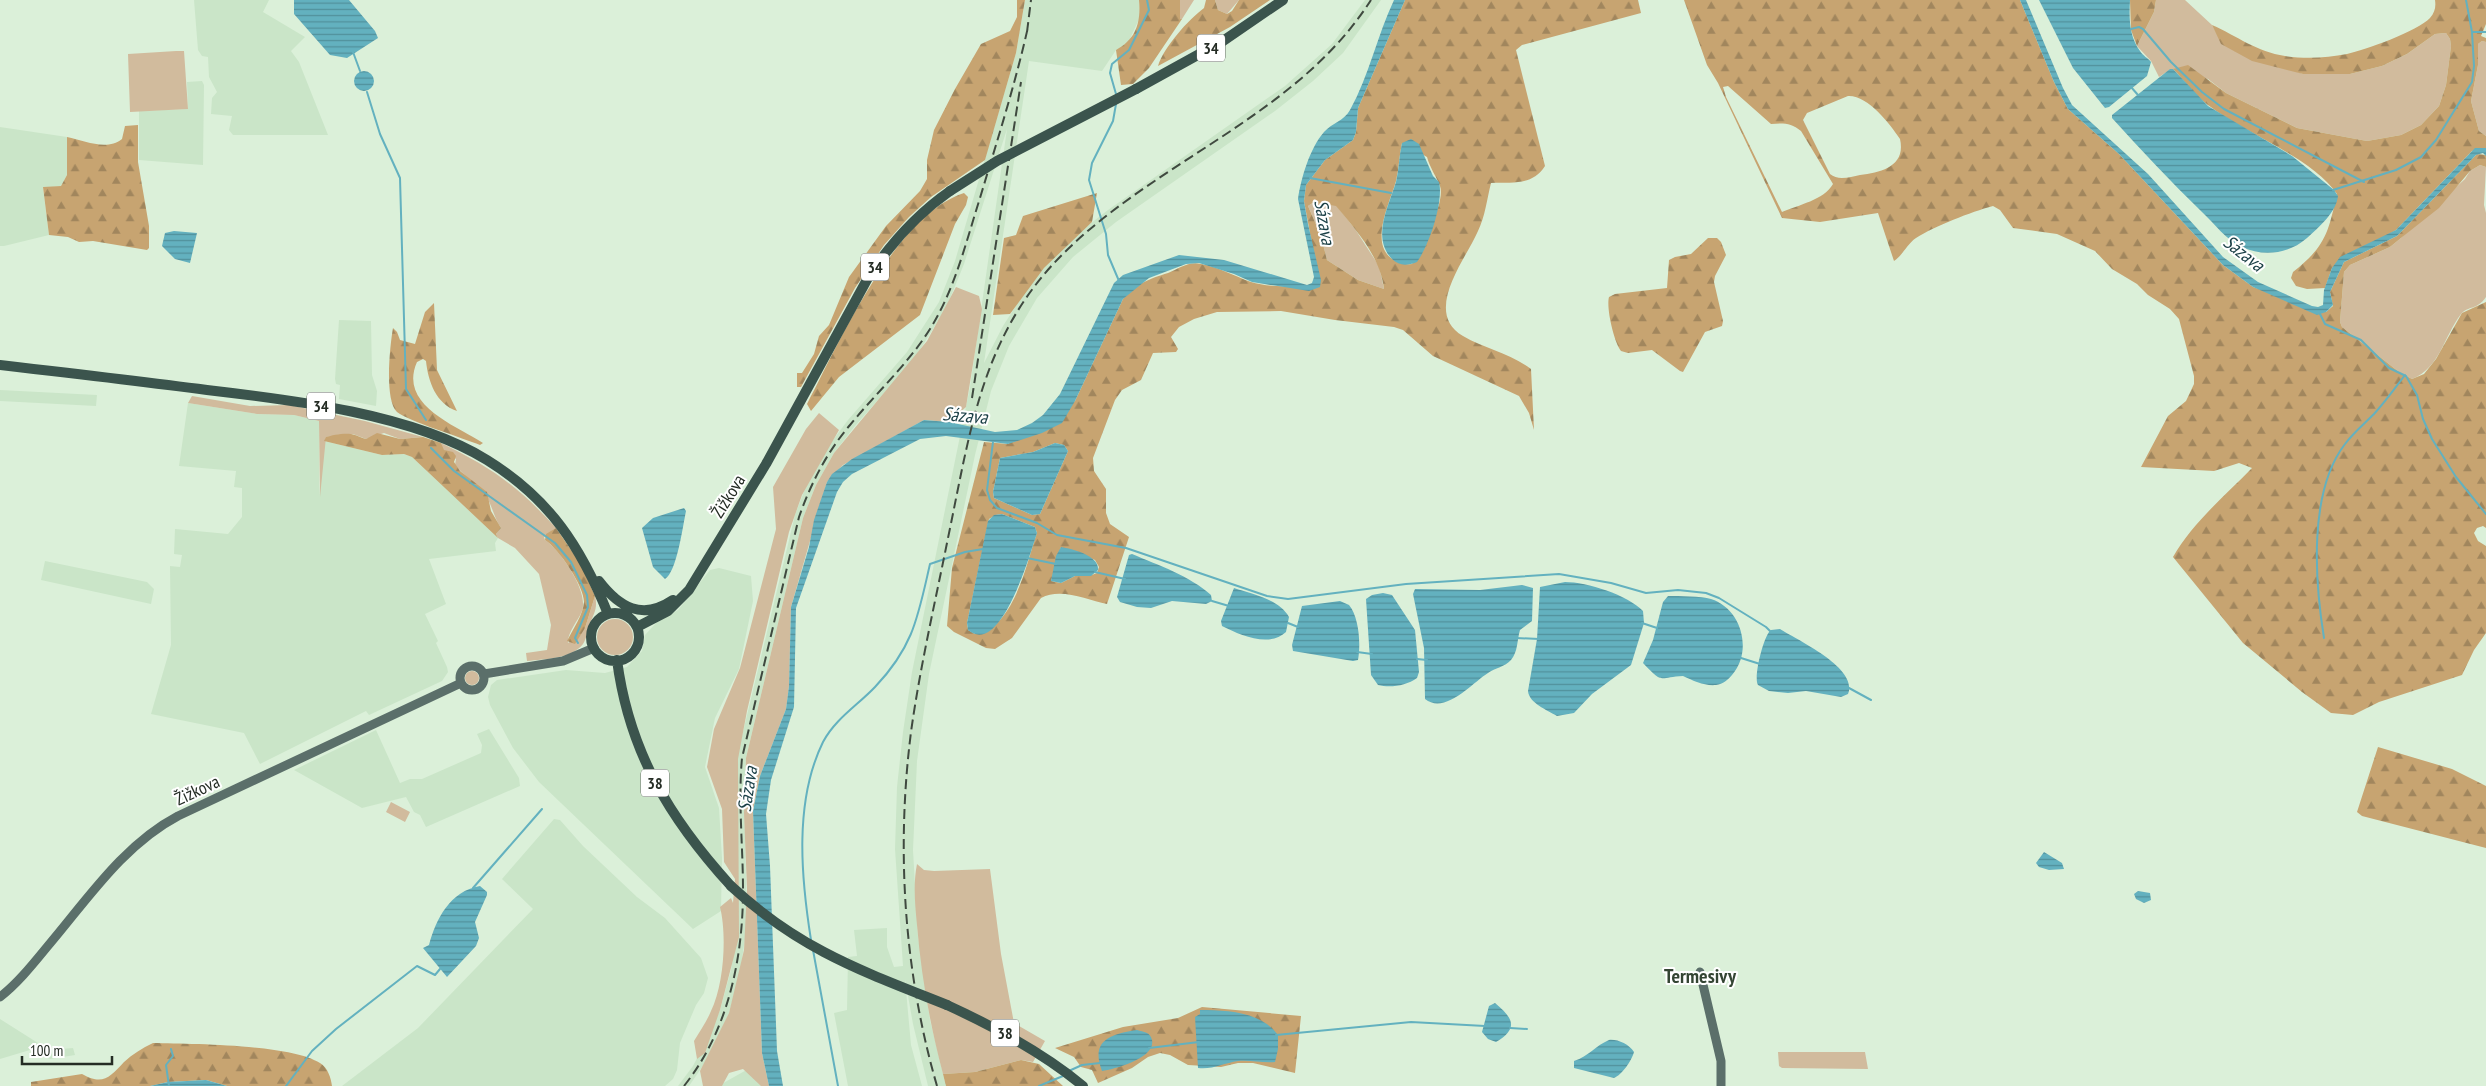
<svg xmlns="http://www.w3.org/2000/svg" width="2486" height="1086" font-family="'PT Sans Narrow',sans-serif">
	<defs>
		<pattern id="forest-firs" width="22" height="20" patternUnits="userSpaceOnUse" patternTransform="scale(1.25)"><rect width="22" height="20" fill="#c7a471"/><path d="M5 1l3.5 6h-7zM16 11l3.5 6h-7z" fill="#a1865d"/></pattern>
		<pattern id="water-rules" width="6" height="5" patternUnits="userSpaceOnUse" patternTransform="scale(1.25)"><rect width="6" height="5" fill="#63b1bf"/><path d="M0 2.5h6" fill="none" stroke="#51909b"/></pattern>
	</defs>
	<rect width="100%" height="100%" fill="#dbf0d9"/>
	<path fill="#cae5c8" d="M194,0H269L263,12L305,37L291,51L299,62L328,135H233L229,130L232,116L211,114L212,98L217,92L209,77L208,57L202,56L198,50Z
		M1025,0H1139L1140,17L1128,43L1116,50L1102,71L1029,61L984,363L1003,326L1026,290L1044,268L1077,234L1108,210L1285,86L1332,44L1365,0H1381L1343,53L1313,81L1275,111L1116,222L1073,257L1037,298L1009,346L991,391L975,455L929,674L917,761L913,850L918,937L930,1020L946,1086H928L913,1024L905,979L911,1045L922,1086H848L834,1013L847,1010L848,957L857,956L854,930L887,928V947L894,967L903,966L895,849L897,787L903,732L912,672L970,387L1007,129L964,264L947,306L915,358L855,426L834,453L816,485L803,518L746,758L744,793L747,926L740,972L729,1013L711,1054L689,1086H678L693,1066L711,1031L720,1010L731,970L738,925L735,813L737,757L795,515L808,481L827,448L848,420L907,352L939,302L955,261L1016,53Z
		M202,81L204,85L203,165L139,160V111L188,109L187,82Z
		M0,127L67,137V175L61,186L43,188L49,235L4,246H0Z
		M339,320L371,321L372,375L377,391L376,406L339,399L340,385L336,384L335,379Z
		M0,390L97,395L96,406L0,401Z
		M188,403L257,414L294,415L319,421V496L324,441L382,455L404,454L412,457L498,538L495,543L496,551L429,559L446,604L425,614L438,641L436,643L447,667L448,672L442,681L369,715L366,711L260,764L244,733L151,714L171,645L170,566L180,567L182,555L174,554L175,529L228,534L242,517V488L234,487L236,471L179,466Z
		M45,561L147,582L154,589L151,604L41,580Z
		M719,568L751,576L753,601L739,669L715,718L705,767L719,808L722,858L721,911L693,929L539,782L513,748L490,705L488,697L491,685L497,680L566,670L605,673L627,667L642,651L645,635L657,622L678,610L710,570Z
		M489,729L519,778L520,786L426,827L420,815L414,812L406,797L362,808L294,770L376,730L400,783L410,779H422L481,753L482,745L477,734Z
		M554,819L560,820L583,846L637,897L665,918L701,958L708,978L704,993L696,1005L680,1043L677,1070L673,1079L665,1086H342L418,1028L533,909L502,879Z
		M0,1019L49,1050L73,1048L75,1055L50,1059L30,1050L0,1059Z
		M750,1068L769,1086H718Z"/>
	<path fill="#d1bb9d" d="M1180,0H1194L1182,19L1180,20Z
		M1215,0H1239L1227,14L1218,10Z
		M2156,0H2185L2212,25L2222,44L2303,74H2350L2382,66L2407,54L2435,34L2446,33L2450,39L2451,46L2446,85L2439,106L2421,125L2401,135L2367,141L2297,128L2226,93L2208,79L2171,69L2159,77L2151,61L2137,46L2154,12Z
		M2482,41L2486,42V136L2479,131L2471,101L2478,65V44Z
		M176,51H184L188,109L130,112L128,54Z
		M2480,165L2486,167L2484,205L2486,213V297C2476,311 2469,305 2461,314C2444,336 2440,368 2412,379L2399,372L2342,327L2340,322L2344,272L2350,265L2390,247L2401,238L2465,179L2470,171Z
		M1314,202L1336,205L1355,229L1379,266L1384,289L1358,280L1327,260L1321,236L1308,206Z
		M956,287L979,296L982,309L966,407L949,422L924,420L843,465L827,482L791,607L789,686L786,709L760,776L753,811L762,1053L769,1086H761L743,1069L729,1073L722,1086H703L700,1071L729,1013L744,950L747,889L744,813L746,758L803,518L816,485L834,453L927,341Z
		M192,396L250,406L289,405L365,421L423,437L400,439L384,433L366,439L353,434L326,437L320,497L319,421L294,415L257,414L188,403Z
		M819,413L839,430L802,495L789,532L747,711L738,759L739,937L720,1010L705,1053L697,1059L694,1041C700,1031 707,1021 711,1011C724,985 727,935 720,907L731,898L733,903L735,879L724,862L722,809L707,767L714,729L740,668L776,529L773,487L806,429Z
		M441,443C491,467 519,487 556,528L544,537L545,540C561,551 589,592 582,611C578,621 567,633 568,643L585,628L595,596C598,608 594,614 589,625C587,631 587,638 583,644C571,659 545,659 527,661L526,653L547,650L551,625L539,574L515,548L498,538L496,534L501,528C494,518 492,505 486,496C477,484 464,476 455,465L456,459L442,449Z
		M597 637a18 18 0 1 1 36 0a18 18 0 1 1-36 0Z
		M465 678a7 7 0 1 1 14 0a7 7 0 1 1-14 0Z
		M391,802L410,812L405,822L386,812Z
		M917,864L924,870L934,871L990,869L1001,954L1014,1023L1045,1041L1033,1062L1021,1060L975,1072L943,1074C930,1025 921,975 917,925C915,904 913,884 917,864Z
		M1778,1052H1865L1868,1069L1782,1068L1779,1066Z"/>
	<path fill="url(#forest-firs)" fill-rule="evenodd" d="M1017,0H1025L1016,53L985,160L931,197L909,217L884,245L855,288L801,387H797V373H802L814,354L819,336L829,325L849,277L886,226L920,191L927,179V160L934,130L955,89L981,44L1010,31L1017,17Z
		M1139,0H1180V19H1182L1149,68L1133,84L1121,85L1116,50C1136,39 1141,23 1139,0Z
		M1206,0H1215L1218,10L1227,14L1232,11L1239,0H1270L1230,27L1158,66C1164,47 1188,20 1204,8Z
		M1405,0H1638L1641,13L1522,45L1516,50L1545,166C1532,186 1513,182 1491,183C1487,199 1485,217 1478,231C1466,259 1422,312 1463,336C1485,349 1510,353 1531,369L1534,430L1529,413L1519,396L1433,356L1403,330L1394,327L1335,320L1281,311L1217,312L1194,319L1179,327L1171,337L1178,349L1176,352L1153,353L1141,380L1122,390L1115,400L1093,458L1094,471L1106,489V513L1110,524L1129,537L1107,604C1087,600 1061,587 1041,598L1012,638L995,649L986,648L954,632L947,626L952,568L984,442L1008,444L1075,401L1123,299C1137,283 1149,279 1168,273C1179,269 1188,261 1201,264C1219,267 1234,276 1251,282C1269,288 1300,286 1320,287L1304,201L1306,185L1325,160L1353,140L1356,132L1358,108ZM1402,143L1427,157C1430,168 1436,176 1440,186C1446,203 1420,248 1412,264C1405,265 1400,264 1394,260C1368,245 1390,203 1396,181C1399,169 1399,156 1402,143ZM1314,202L1336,206C1356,230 1380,256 1384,289L1358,280L1327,260L1321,236L1308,206ZM1055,443L1064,445L1068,451L1040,514L1032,515L994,498L993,492L1000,458L1033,452ZM1002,514L1035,527L1037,533C1026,564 1014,629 975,634L968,630L967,623L989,519L996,515ZM1061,547L1095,560L1099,567L1097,573L1089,576H1075L1061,583L1051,581Z
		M1684,0H2020L2054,82L2068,109L2119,154L2223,265L2253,287L2326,312L2333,306L2330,292L2344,262L2397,236L2477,154L2486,155V167L2480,165L2470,171L2439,208L2401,238L2390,247L2350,265L2344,272L2340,322L2342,327L2399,372L2412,379L2424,374L2436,359L2462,313L2486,302V528L2483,526L2477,528L2474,533L2478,541L2486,546V633L2474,650L2462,675L2379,702L2353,715L2331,713L2302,692L2243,643L2173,557C2193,522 2225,496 2252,468L2239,463L2214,471L2141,467L2168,416L2186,401L2194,384V376L2179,319L2170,309L2148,295L2137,284L2112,269L2095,251L2057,234L2013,228L2000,210L1993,206C1971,212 1935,226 1916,238C1907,244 1903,255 1894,261L1878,213L1820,222L1782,218L1718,83L1707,65ZM1728,86L1771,124C1784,123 1791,123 1801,131L1833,184C1824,200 1798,205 1782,212L1726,97L1723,87ZM1848,96C1868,95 1890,124 1900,139C1906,166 1882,172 1860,175C1850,177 1838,181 1830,174L1803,120L1807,113Z
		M2130,0H2156L2154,12L2137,46L2131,30Z
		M2435,0H2486V24L2481,36L2486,38V42L2482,41L2478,44V65L2471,101L2479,131L2486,136V148L2472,151L2396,230L2332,268L2325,288L2307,289L2296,286L2291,278L2293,272C2326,246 2328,233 2337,194C2311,157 2244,133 2208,105C2194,95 2185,81 2173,69L2188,65L2226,93L2297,128L2367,141L2401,135L2421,125L2439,106L2446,85L2451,46L2450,39L2446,33L2435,34L2407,54L2382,66L2350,74H2303L2252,61L2221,44L2212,25C2237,36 2257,52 2285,56C2305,59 2327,58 2347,54C2365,50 2418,31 2430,18C2435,12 2436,7 2435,0Z
		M138,125V162L149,226V248L147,250L93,241L79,242L68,237L49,235L43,187L61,186L67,175V137C85,141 107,151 122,139L125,126Z
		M964,193L968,197L966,205L955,224L920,315L839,377L811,411L807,404C839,343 895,215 964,193Z
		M1097,193L1092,222L1044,268L1010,314L993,315L1004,238L1016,235L1023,216Z
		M1708,238H1717L1721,242L1726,255L1715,276L1714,282L1723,321L1722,326L1705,332L1683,372L1680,371L1652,350L1628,353L1621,351C1614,342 1606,308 1609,297L1615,294L1667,288L1669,260L1675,257L1691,254Z
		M434,303L437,370L457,411C436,404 428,381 426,361L423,359L417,362C398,405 455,425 483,443L480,445C463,438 408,421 397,412C384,400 390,345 393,328L397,332L400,340L415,344L425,312Z
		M377,433L400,439L423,437L441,443L444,450L453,452L456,456L454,462L460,471L487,492L491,511L501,528L496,534L498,538L412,457L404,454L382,455L324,441L326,437C333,435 347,432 355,435C359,436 361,438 366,439Z
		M556,528L580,563L595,596L585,628L575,644L567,641C573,629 583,615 584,602C584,586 559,549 545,540L546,534Z
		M2378,747L2452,769L2486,786V848L2362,816L2357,812Z
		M1202,1007L1301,1016L1295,1073L1253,1063H1238L1221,1067L1188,1065L1170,1055L1160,1053L1148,1057L1132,1068L1098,1083L1092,1070L1081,1067L1074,1057L1055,1048L1123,1027L1178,1018Z
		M153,1043C192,1044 290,1044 320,1063C328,1068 331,1078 332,1086H227L206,1080L168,1082L150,1086H31V1082L82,1074C103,1086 110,1077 124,1062C133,1054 142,1048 153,1043Z
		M1021,1060L1039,1064L1063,1086H946L943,1074L975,1072Z"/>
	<path fill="url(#water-rules)" d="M294,0H349L375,31L378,38L347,58L330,55L294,14Z
		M1394,0H1405L1358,108L1356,132L1353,140L1325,160L1306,185L1304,201L1308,224L1321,280L1320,287L1309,291L1252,282L1234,274L1199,263L1186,264L1149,278L1123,299L1075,401L1062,423L1042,433L1008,444L946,436L920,439L852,474L843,482L837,492L796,608L794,707L771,780L766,814L770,866L777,1051L783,1086H769L762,1053L753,811L760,776L786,709L789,686L791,607L809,547L814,520L827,482L832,474L852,459L924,420L949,422L995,432L1017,430L1032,423L1043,415L1060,394L1114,283L1123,275L1179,255L1224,260L1307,285L1312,283L1314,277L1298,199C1301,178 1310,148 1324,132C1332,123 1344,121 1350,110C1369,76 1377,36 1394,0Z
		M2020,0H2026L2063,88L2072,105L2148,174L2223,257L2258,282L2312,306L2318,307L2323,305L2324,290L2332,268L2340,257L2396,230L2475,148H2486V156L2483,153L2476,155L2397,236L2344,262L2330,292L2333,305L2326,312L2317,315L2253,287L2223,265L2119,154L2068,109L2054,82Z
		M2039,0H2130C2129,18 2129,36 2140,51C2143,56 2148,58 2151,62L2147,76L2109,107L2105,108L2073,68Z
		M2170,69H2173L2208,106L2292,156L2334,190L2338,196C2336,213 2319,227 2307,238C2289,254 2263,257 2242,247C2226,240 2215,224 2202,212C2171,182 2141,150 2112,118V115Z
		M354 81a10 10 0 1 1 20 0a10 10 0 1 1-20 0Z
		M1411,139L1419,144L1433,176L1439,182C1444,201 1429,246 1417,262C1407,266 1399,266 1392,259C1371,238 1389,205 1396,182C1399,169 1399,156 1402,143Z
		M174,231L197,233L190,263L175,259L162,246L165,233Z
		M1055,443L1064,445L1068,451L1040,514L1032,515L994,498L993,492L1000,458L1033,452Z
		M684,508L686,511C683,525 677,572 665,579L653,567L642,528L653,518Z
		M1002,514L1035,527L1037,533C1031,551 1001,658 968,630L967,623L988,521L994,515Z
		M1061,547C1073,549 1100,556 1098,570L1091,576H1075L1061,583L1051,581L1056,556Z
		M1132,554C1158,565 1190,576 1211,595L1212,601L1206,604L1172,601L1151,608L1137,607L1120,602L1117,597L1129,555Z
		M1565,582C1587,582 1628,595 1643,611L1644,623L1631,665L1592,694L1574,713L1557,716C1547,710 1529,703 1528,691L1537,639L1540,587Z
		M1522,585L1533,588L1532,621L1520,630C1517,640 1518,652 1511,660C1505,667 1495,668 1488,673C1472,683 1445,715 1425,699L1424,648L1413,594L1415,589L1480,590Z
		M1234,588C1252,594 1279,599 1289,617L1286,632C1269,648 1240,635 1222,626L1221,621Z
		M1383,593L1392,595L1415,630L1419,672L1417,678C1406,686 1390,688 1378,685L1371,675L1366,599L1372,595Z
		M1668,596C1679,596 1701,596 1711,599C1742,609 1753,651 1732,675C1728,680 1723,684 1716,685C1704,686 1694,681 1683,676C1658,677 1664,685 1643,663L1653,640L1663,602Z
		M1340,601L1349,605C1359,617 1361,644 1358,660L1353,661L1293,651L1292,645L1302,606Z
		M1780,629C1797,640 1859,668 1848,694L1841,697L1806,691L1788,693L1769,691L1758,685C1753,678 1764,634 1771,630Z
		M2044,852L2062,863L2064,869L2049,870L2039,867L2036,863Z
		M480,886L487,892V895L475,922L479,938L476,946L447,977L423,948L429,945C436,919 450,891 480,886Z
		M2138,891L2150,893L2151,900L2144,903L2136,899L2134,894Z
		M1495,1003C1512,1017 1520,1028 1496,1042L1488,1039L1482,1032L1489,1006Z
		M1200,1010C1228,1010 1261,1012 1278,1035V1049L1275,1062C1262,1063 1251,1060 1238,1061C1224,1063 1212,1070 1198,1068L1195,1017L1200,1014Z
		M1137,1030C1144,1032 1150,1032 1152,1040C1156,1058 1115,1069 1102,1071C1090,1040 1111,1034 1137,1030Z
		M1609,1040C1617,1039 1629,1044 1634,1052C1632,1060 1622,1075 1614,1078L1574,1068V1061C1589,1056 1595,1046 1609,1040Z
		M206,1080L227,1086H150L168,1082Z"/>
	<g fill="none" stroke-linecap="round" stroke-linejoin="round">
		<path stroke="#63b1bf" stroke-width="2" d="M2466,0L2472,32H2486
			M2131,29L2139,27L2143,29L2171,62L2202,92L2224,109L2364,182
			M353,52L360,71
			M2131,87L2138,95
			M367,92L380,134L400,178L406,389L426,420
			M1116,94L1110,73L1112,64L1129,50L1149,10L1147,0
			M1116,104L1113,121L1092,163L1089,180L1106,234L1108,255L1119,281
			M1310,178L1391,193
			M2333,190L2396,170L2421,157L2436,140L2472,82L2474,66L2472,32
			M2320,314L2325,324L2361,340L2389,368L2406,376L2417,395L2423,419L2432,439L2456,477L2486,514
			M993,442L987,490L990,500L997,508L1037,523L1057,535L1126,548L1267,596L1288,599L1406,584L1559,574L1611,583L1646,593L1678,590L1706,593L1719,598L1766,627L1770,631
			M431,448L454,471L555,543L571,562L587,595L588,607L575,638L578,643
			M1027,558L1056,564
			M1095,572L1125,579
			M1212,601L1229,606
			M1288,623L1298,627
			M1642,623L1657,628
			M1516,638L1539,639
			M2324,638C2315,582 2308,492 2345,444C2353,433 2364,424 2374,414C2385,402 2395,388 2405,375
			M1357,652L1372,654
			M1741,658L1760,664
			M1417,659L1427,660
			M1849,688L1871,700
			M473,888L542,809
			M811,940C801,877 794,801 823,742C835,719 858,705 875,687C914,646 918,616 930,564L965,552L983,549
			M813,950L838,1086
			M1510,1028L1527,1029
			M1276,1035L1411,1022L1485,1026
			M1149,1048L1199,1042
			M1071,1070L1082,1065L1100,1063
			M169,1086L166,1065L173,1056L171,1049
			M286,1086L312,1051L336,1029L417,966L435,975L440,969
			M1039,1086L1063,1076"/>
		<path stroke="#5b6f6a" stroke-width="9" d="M460 678a12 12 0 1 1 24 0a12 12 0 1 1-24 0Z
			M484,674L563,661L594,648
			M1700,972L1721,1061V1086
			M0,997C18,983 33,964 47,947C87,900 123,845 178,816L461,683"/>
		<path stroke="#3b544d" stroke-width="10" d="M1136,89L1223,41L1283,0
			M0,365C69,373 138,381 207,390C293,400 413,414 487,460C550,499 581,547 608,614
			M599,581C619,607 642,621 673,600
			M591 637a24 24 0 1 1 48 0a24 24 0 1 1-48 0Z
			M637,627L668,611L689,590L766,464L869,276C891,243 917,214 950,191
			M617,660C629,752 670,819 731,886
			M947,1005C995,1027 1042,1052 1083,1086"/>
		<path stroke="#3f493f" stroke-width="2" stroke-dasharray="10 5" stroke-linecap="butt" d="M1027,32L1031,0
			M972,398L1021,82
			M684,1086C728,1031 743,959 743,890C743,846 738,802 742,758L799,517C811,483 827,452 850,425C877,392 908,364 930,329C955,289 966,242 980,198C997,141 1015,85 1028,27
			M937,1086C904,972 896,850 911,732C920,667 935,603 948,538C971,428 982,331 1068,249C1162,158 1298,114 1371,0"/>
		<path stroke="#3b544d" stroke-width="10" d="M950,191L997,161L1136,89
			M731,886C800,950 862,971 947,1005"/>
	</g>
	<g text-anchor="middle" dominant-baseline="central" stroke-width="4" stroke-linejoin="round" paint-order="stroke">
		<g fill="#fff" stroke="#666b66" stroke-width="1">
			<rect x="1197" y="34.5" width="28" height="27" rx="4"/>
			<rect x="861" y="253.5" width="28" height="27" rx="4"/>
			<rect x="307" y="392.5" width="28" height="27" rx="4"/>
			<rect x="641" y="769.5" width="28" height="27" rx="4"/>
			<rect x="991" y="1019.5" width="28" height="27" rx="4"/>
		</g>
		<g font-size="16" font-weight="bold" fill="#242c24">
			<text x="1211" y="48">34</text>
			<text x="875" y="267">34</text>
			<text x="321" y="406">34</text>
			<text x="655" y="783">38</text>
			<text x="1005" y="1033">38</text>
		</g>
		<g font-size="18" fill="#242c24" stroke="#fff">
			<text transform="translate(728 496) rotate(-58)">Žižkova</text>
			<text transform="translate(197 790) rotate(-25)">Žižkova</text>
		</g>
		<g font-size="19" font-style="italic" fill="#193e45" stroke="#fff">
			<text transform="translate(1325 222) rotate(80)">Sázava</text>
			<text transform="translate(2244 253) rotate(38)">Sázava</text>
			<text transform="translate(965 415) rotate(5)">Sázava</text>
			<text transform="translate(747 789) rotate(-81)">Sázava</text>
		</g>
		<g font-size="20" font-weight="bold" fill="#344533" stroke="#fff">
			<text x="1700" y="976">Termesivy</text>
		</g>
	</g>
	<path d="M22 1056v8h90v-8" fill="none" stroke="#242c24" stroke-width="2.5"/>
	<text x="30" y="1056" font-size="15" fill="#242c24" stroke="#ffffff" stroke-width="4" paint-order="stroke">100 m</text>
</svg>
